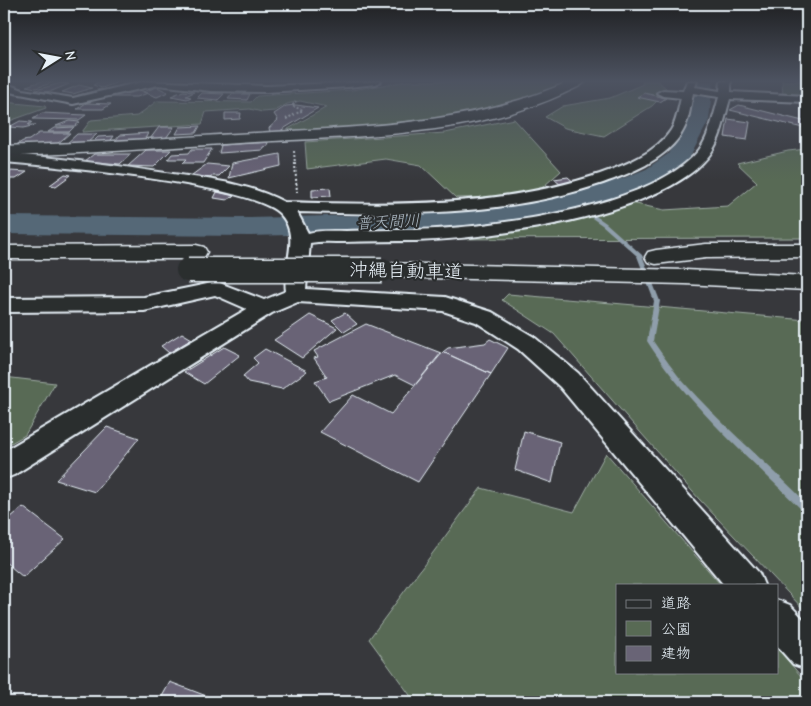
<svg xmlns="http://www.w3.org/2000/svg" width="811" height="706" font-family="'Comic Neue','Klee One',sans-serif">
	<rect width="100%" height="100%" fill="#37383c"/>
	<filter id="ink" filterUnits="userSpaceOnUse"><feTurbulence type="fractalNoise" baseFrequency=".02" numOctaves="2"/><feDisplacementMap in="SourceGraphic" scale="10" xChannelSelector="R" yChannelSelector="G"/><feConvolveMatrix kernelMatrix="1 2 1 2 8 2 1 2 1" color-interpolation-filters="sRGB"/></filter>
	<g filter="url(#ink)">
		<path fill="#586a54" stroke="#a0aea6" d="M408,81H549L561,86C549,90 537,96 525,100C449,122 367,125 288,132V129L327,107L300,101L287,104L275,111L262,112L250,109L206,112L202,124L82,132L91,120L137,116L157,101L251,102L257,96L352,90Z
			M642,81H658L668,90L652,106L604,136L565,128L545,117L563,106L610,98L643,84Z
			M782,81H807V97L783,96Z
			M4,102L45,106L46,108L4,123Z
			M514,119L561,171L536,193L508,197L456,198L421,165L386,159L307,169L305,142L445,133Z
			M807,149V238L410,239L414,228L523,220L613,199L664,210L728,206L757,182L737,163L788,151Z
			M508,294L807,320V613L699,499L554,334L502,300Z
			M4,377L55,383L25,435L4,447Z
			M606,453L721,585H617V672H777V648L807,683V702H415L369,639L481,488L574,512Z"/>
		<g fill="none" stroke-linecap="round" stroke-linejoin="round">
			<path fill="#8f9eab" fill-rule="evenodd" d="M570,201H574L606,223L642,255L660,301L653,341C664,357 675,373 688,387C725,428 768,464 807,503V513L804,512C749,457 689,407 647,341L654,301L637,256L602,225L570,203Z"/>
			<path fill="#546777" fill-rule="evenodd" d="M695,81H713L709,120L687,163L664,181L644,190L572,211L516,222L365,233L250,236L4,234V216L250,218L365,215L516,204L568,194L624,178L646,169L668,154L687,120Z"/>
		</g>
		<path fill="#696476" stroke="#e8f1f8" d="M42,81L54,82L36,88L26,86Z
			M100,81H121L102,88L93,85Z
			M61,83L69,84L52,91L43,92L32,91Z
			M79,85L92,88L73,94L62,92Z
			M157,87L168,92L157,97L143,92Z
			M101,89L107,92L75,97L78,95Z
			M139,90L148,93L137,97H104Z
			M183,91L194,92L186,96L191,97L187,99L171,96Z
			M202,93L224,94L218,100L197,98Z
			M644,93L666,98L660,102L637,97Z
			M232,94H250L247,100L228,99Z
			M86,103L111,104L103,109H77Z
			M296,105L318,108L280,131L270,132L269,128L278,120L274,114L286,106Z
			M739,105L807,122V129L730,110Z
			M42,113L86,115L79,120L33,119Z
			M225,113H241L240,119L225,120Z
			M728,119L750,122L747,140L725,137Z
			M20,121L32,122L28,125H36L23,128L9,127Z
			M69,121L80,122L75,126H56Z
			M200,126L196,133L176,134L180,127Z
			M74,127L69,132H48L54,128Z
			M159,127H174L166,138L150,139Z
			M39,133H70L56,145H16L23,141L29,140Z
			M148,133L145,139L115,141L120,135Z
			M77,134H97L86,144L65,145Z
			M114,136L109,143H92L98,137Z
			M269,142L268,146L264,147L263,150L219,153L221,145Z
			M192,149H212L203,163H182L186,159H168L172,154L189,153Z
			M146,150H171L154,167L128,166Z
			M94,154H131L120,164L85,161Z
			M280,154L281,166L229,178L232,163Z
			M207,164L229,166L219,176H213L210,178L192,175Z
			M10,171L27,172L16,179H4V173Z
			M65,174L71,175L56,186L50,185Z
			M568,177L576,184L562,186L554,179Z
			M330,188L331,196L312,197V189Z
			M217,192L234,196L227,200L214,198Z
			M345,313L357,324L344,332L332,320Z
			M310,315L337,328L302,358L274,340Z
			M366,324L441,353L415,385L395,375L329,401L315,381L327,377L314,358L318,357L314,351Z
			M182,333L192,339L169,353L161,346Z
			M490,339L508,348L491,374L443,352L448,348L485,343Z
			M224,347L240,355L204,384L184,372Z
			M265,349L307,371L282,389L248,382L243,376L258,363L253,358Z
			M443,352L491,374L418,482L320,432L353,395L391,414Z
			M107,427L139,438L95,492L56,480Z
			M524,431L560,442L552,483L515,470Z
			M23,507L65,539L23,577L4,561V523Z
			M170,682L222,702H159Z"/>
		<g fill="none" stroke-linecap="round" stroke-linejoin="round">
			<g stroke="#e8f1f8" stroke-width="4">
				<path id="minor" d="M145,81L266,86L381,81L376,84L348,87L266,92L211,91L158,85L73,104L4,91V83L23,90L73,98Z
					M687,81H697L695,87L720,91L721,81H731V92L807,96V102L730,99C724,119 721,142 707,158C657,217 491,238 416,241C392,241 368,241 344,242C333,242 320,241 310,243L306,289L445,297L492,312L534,337L578,373L759,573L764,585H724L560,387L518,349L476,322L443,311L298,302L272,313L14,475L4,479V451L247,309L215,295L144,311L4,312V298L144,297L217,282L264,300L286,291C282,265 301,238 281,215C256,184 51,166 4,162V154C58,157 112,165 166,173C206,179 249,183 284,202C391,205 497,208 600,174C625,165 656,153 671,130C677,121 678,109 681,98L663,96L657,93L663,90L683,91ZM693,93L719,97C714,114 709,137 699,150C651,209 487,228 414,230C392,230 369,230 346,231C333,231 320,230 308,233L297,212C400,215 504,217 603,183C631,173 662,161 680,136C689,123 690,108 693,93Z
					M777,600L790,605L807,623V669L793,664L777,646Z"/>
			</g>
			<g stroke="#e8f1f8" stroke-width="3">
				<path id="major" d="M570,81H586C581,87 570,90 563,94C470,137 354,136 254,142C170,147 87,154 4,156V146C94,143 183,137 273,132C374,126 476,123 570,81Z"/>
			</g>
			<g stroke="#e8f1f8" stroke-width="3">
				<path id="highway" d="M706,244H807V257L706,258L656,264L648,262L645,257L648,252L656,250Z
					M196,245L204,247L207,252L204,257L196,259H4V246Z
					M382,263L685,270L807,276V290L685,284L382,277L374,275L371,270L374,265Z"/>
			</g>
			<path stroke="#e8f1f8" stroke-width="2" stroke-dasharray="2 2" stroke-linecap="butt" d="M286,119L303,110L292,106L296,101
				M294,151L297,192"/>
			<use href="#minor" fill="#2a2d2e" fill-rule="evenodd"/>
			<use href="#major" fill="#2a2d2e" fill-rule="evenodd"/>
			<use href="#highway" fill="#2a2d2e" fill-rule="evenodd"/>
			<g stroke="#e8f1f8" stroke-width="27" stroke-linecap="butt">
				<path id="highway-bridge" d="M188,270H382"/>
			</g>
			<use href="#highway-bridge" stroke="#2a2d2e" stroke-width="24"/>
		</g>
	</g>
	<linearGradient id="sky" x2="0" y2="1"><stop stop-color="#1e1f21"/><stop offset="0.45" stop-color="#4d5361"/><stop offset="1" stop-color="#4d5361" stop-opacity="0"/></linearGradient>
	<rect width="811" height="180" fill="url(#sky)"/>
	<g text-anchor="middle" dominant-baseline="central" stroke-width="4.5" stroke-linejoin="round" paint-order="stroke">
		<g font-size="16" font-style="italic" fill="#adbac4" stroke="#2a2d2e">
			<text transform="translate(388 222) rotate(-3)">普天間川</text>
		</g>
		<g font-size="19" fill="#e8f1f8" stroke="#2a2d2e">
			<text transform="translate(406 271) rotate(1)">沖縄自動車道</text>
		</g>
	</g>
	<rect width="811" height="706" fill="none" stroke="#2a2d2e" stroke-width="20"/>
	<rect x="10" y="10" width="791" height="686" fill="none" stroke="#e8f1f8" stroke-width="2" filter="url(#ink)"/>
	<rect x="616" y="584" width="162" height="90" fill="#2a2d2e" stroke="#767b7f"/>
	<rect x="626" y="600" width="25" height="8" fill="#2a2d2e" stroke="#767b7f"/>
	<text x="661" y="608" font-size="15" fill="#e8f1f8">道路</text>
	<rect x="626" y="621" width="25" height="15" fill="#586a54" stroke="#767b7f"/>
	<text x="661" y="634" font-size="15" fill="#e8f1f8">公園</text>
	<rect x="626" y="646" width="25" height="15" fill="#696476" stroke="#767b7f"/>
	<text x="661" y="658" font-size="15" fill="#e8f1f8">建物</text>
	<g transform="translate(58 58) rotate(79)" stroke="#2a2d2e" stroke-width="4" paint-order="stroke">
	<path d="M0-4L9 19L0 12L-9 19Z" fill="#e8f1f8"/>
	<text y="-8" font-size="14" font-weight="bold" text-anchor="middle" fill="#e8f1f8">N</text>
	</g>
</svg>
